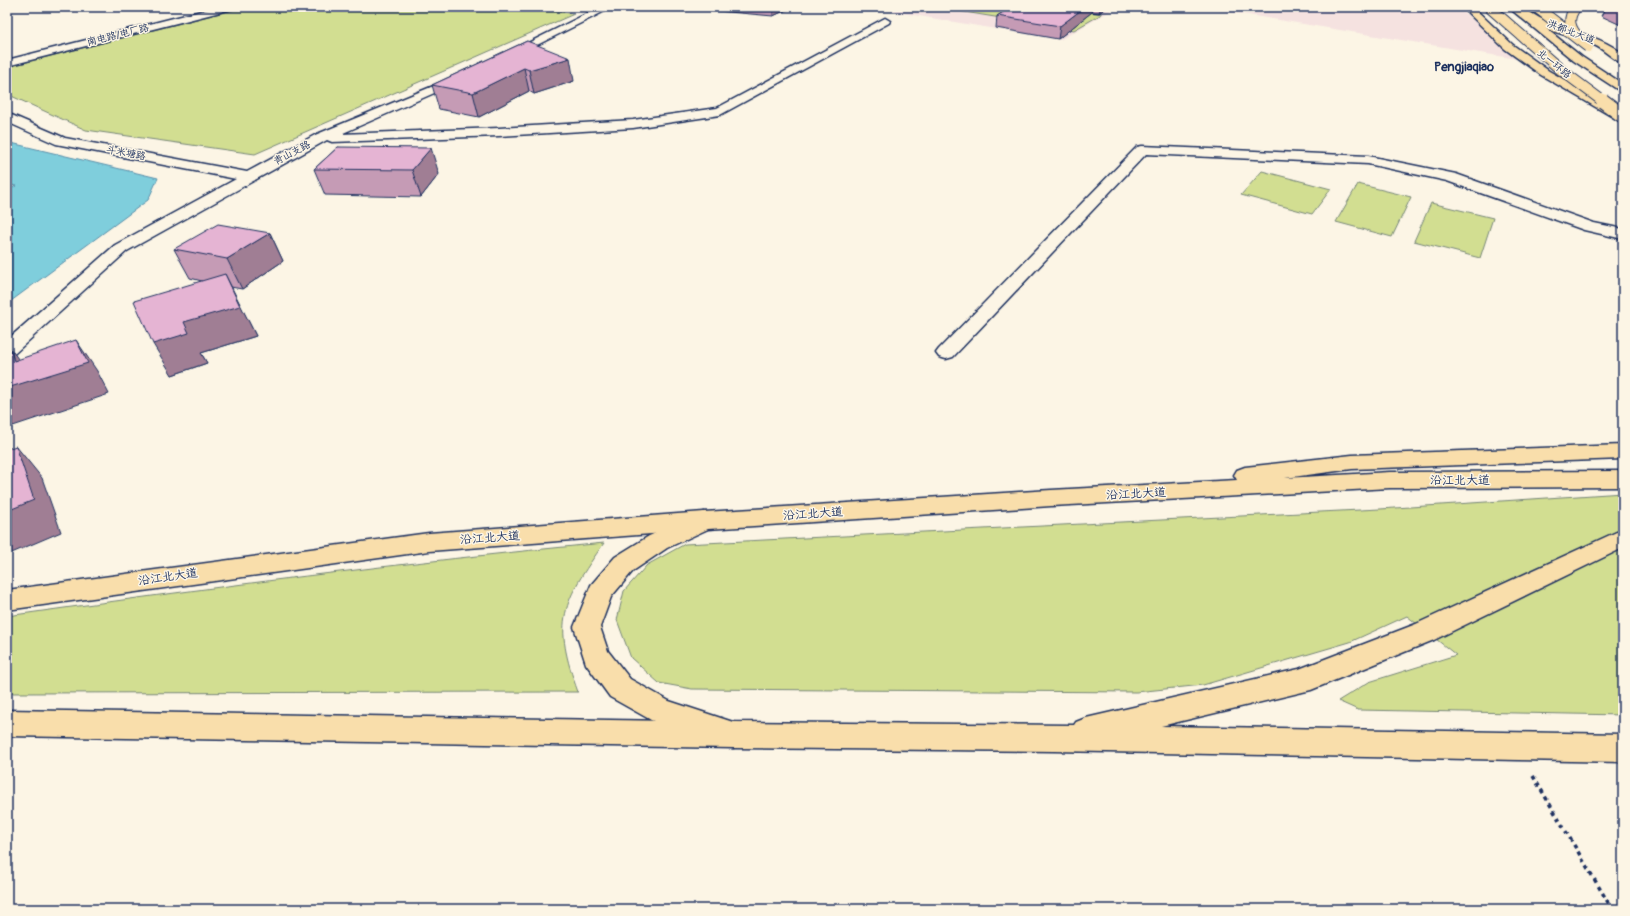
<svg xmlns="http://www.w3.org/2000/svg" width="1630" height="916" font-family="Pangolin,'LXGW WenKai TC',sans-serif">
	<rect width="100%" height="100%" fill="#fcf5e5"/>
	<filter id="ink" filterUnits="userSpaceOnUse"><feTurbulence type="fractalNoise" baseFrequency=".025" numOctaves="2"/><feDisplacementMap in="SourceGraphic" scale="8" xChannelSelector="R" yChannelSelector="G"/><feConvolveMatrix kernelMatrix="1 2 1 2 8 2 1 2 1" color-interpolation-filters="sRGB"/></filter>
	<g filter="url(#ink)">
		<path fill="#f5e2e0" d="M867,7H1117L1060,40Z
			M1200,7H1458L1517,59Z"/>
		<path fill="#d2de91" stroke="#768678" d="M244,7H536L574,14L255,154L86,130L7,94V67Z
			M934,7H1062L1102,14L1074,30Z
			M1262,171L1331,189L1312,214L1241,195Z
			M1358,184L1411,197L1392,237L1336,222Z
			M1431,203L1493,218L1480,258L1414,241Z
			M1623,493V715L1358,710L1338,701L1369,682L1456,655L1407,616L1350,642L1203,685L1136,692L692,689L659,683L631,658L617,620L624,591L647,565L685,544L1380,509Z
			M604,543C562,603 552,621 578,692L7,693V616C206,588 405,562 604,543Z"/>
		<path fill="#7fcedc" stroke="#578eaa" d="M7,142L158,178L148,200L7,304V190L16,186L7,184Z"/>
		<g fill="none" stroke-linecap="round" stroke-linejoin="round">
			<g stroke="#1b2f5e" stroke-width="3">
				<path id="minor" d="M217,7H234L232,9L7,66V60Z
					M600,7H613L511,58L507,59L502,56Z
					M885,18L890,21L889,23L720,115L633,128L499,136L332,142L327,140L127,251L14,354L7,356V340L115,245L236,179L56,144L7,122V113L65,138L247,172L315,135L460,75L464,76L466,78L464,80L341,134L499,128L633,120L717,108Z
					M1142,146L1368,156L1456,174L1594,223L1623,229V239L1584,230L1447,181L1368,164L1146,154L953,357L946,359L939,357L936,353L939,349L1137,147Z"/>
			</g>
			<g stroke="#1b2f5e" stroke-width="3">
				<path id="major" d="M1462,7H1473L1513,45L1549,71L1623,113V119H1616L1541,75L1505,49Z
					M1512,7C1527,7 1533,16 1546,21C1572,32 1601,36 1623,54V63C1614,61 1604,49 1594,45C1568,33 1531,31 1512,7Z
					M1623,445V459L1352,469L1285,478L1390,472L1623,471V487L1390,488L1051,506L708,529L667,548L633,571L611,597L600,627L608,651L630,679L669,701L733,722L1074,725L1076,722L1086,718L1299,669L1416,624L1623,529V548L1434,640L1311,690L1161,726L1623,734V762L1054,751L733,748L651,720L610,697L586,664L574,627L591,585L615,557L649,536L704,512L1051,490L1237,480L1234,475L1237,470L1245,467L1352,455Z"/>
			</g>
			<g stroke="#1b2f5e" stroke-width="3">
				<path id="highway" d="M1508,7H1519L1582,57L1623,84V93L1574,61Z
					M704,512L712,515L716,521L712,527L704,530L429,551L7,610V590L429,533Z
					M7,710L733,722L743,726L748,735L743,744L733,748L7,736Z"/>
			</g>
			<path stroke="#1b2f5e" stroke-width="3.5" stroke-dasharray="4 4" stroke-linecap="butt" d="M1533,776L1612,909"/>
			<use href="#minor" fill="#fcf5e5" fill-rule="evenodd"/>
			<use href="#major" fill="#f9deab" fill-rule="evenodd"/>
			<use href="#highway" fill="#f9deab" fill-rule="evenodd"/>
			<g stroke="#1b2f5e" stroke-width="12" stroke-linecap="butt">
				<path id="major-bridge" d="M1536,7L1588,47
					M1576,7C1566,19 1570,29 1580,39"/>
			</g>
			<g stroke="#1b2f5e" stroke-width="12" stroke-linecap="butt">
				<path id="highway-bridge-far1" d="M1489,7L1561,70L1604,102"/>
			</g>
			<g stroke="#1b2f5e" stroke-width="16" stroke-linecap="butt">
				<path id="highway-bridge" d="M1603,101L1623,116"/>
			</g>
			<use href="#major-bridge" stroke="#f9deab" stroke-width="10"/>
			<use href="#highway-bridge-far1" stroke="#f9deab" stroke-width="10"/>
			<use href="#highway-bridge" stroke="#f9deab" stroke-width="14"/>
		</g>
		<path fill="#c59bb5" stroke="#1b2f5e" d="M684,7H793L773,16L684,8Z
			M1011,7H1107L1099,13L1092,12L1058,39L996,28L997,16Z
			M1606,7H1623V26L1601,16Z
			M527,41L574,81L534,94L529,91L479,117L439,109L432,85Z
			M338,147L439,174L421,197L325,195L314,169Z
			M270,233L283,261L242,289L231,287L256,336L201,353L207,363L172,375L202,281L190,278L174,249Z"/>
		<path fill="#a07e94" stroke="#1b2f5e" d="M773,7H793L773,16Z
			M1085,7H1093L1092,12L1058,39L1060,26Z
			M1101,7H1107L1099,13Z
			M570,58L574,81L534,94L529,70Z
			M524,68L529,91L479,117L473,93Z
			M431,148L439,174L421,197L412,170Z
			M270,233L283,261L242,289L227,259Z
			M225,274L256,336L201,353L207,363L172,375L153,344L184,322Z
			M76,340L97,371L109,394L7,428V388L14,361L10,348L33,379Z
			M16,446L42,478L61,532L7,555V511Z"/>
		<path fill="#e5b4d3" stroke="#1b2f5e" d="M1011,7H1085L1060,26L997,16Z
			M527,41L570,58L529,70L524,68L473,93L432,85Z
			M338,147L431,148L412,170L314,169Z
			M218,224L270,233L227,259L174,249Z
			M225,274L240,306L184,322L189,333L153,344L134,301Z
			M76,340L88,363L7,388V349L10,348L14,361Z
			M16,446L34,500L7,511V449Z"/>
	</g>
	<g text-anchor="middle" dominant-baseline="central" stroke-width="3" stroke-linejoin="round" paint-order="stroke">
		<g font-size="10" fill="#1b2f5e" stroke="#fcf5e5">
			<text transform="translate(1571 32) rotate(21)">洪都北大道</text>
			<text transform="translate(118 35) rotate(-14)">南电路/电厂路</text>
			<text transform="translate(1554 64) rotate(39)">北一环路</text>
			<text transform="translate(126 153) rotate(11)">斗米塘路</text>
			<text transform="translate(292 153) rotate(-28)">青山支路</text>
		</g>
		<g font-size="12" fill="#1b2f5e" stroke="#fcf5e5">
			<text x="1460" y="480">沿江北大道</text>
			<text transform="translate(1136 494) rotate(-3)">沿江北大道</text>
			<text transform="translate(813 514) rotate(-4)">沿江北大道</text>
			<text transform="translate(490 538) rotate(-4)">沿江北大道</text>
			<text transform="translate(168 577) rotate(-8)">沿江北大道</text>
		</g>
		<g font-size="13" font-weight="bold" fill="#1b2f5e" stroke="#fcf5e5">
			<text x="1464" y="67">Pengjiaqiao</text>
		</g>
	</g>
	<rect width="1630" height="916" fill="none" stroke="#fcf5e5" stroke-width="24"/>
	<rect x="12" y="12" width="1606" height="892" fill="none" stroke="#1b2f5e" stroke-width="1.5" filter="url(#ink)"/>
</svg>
